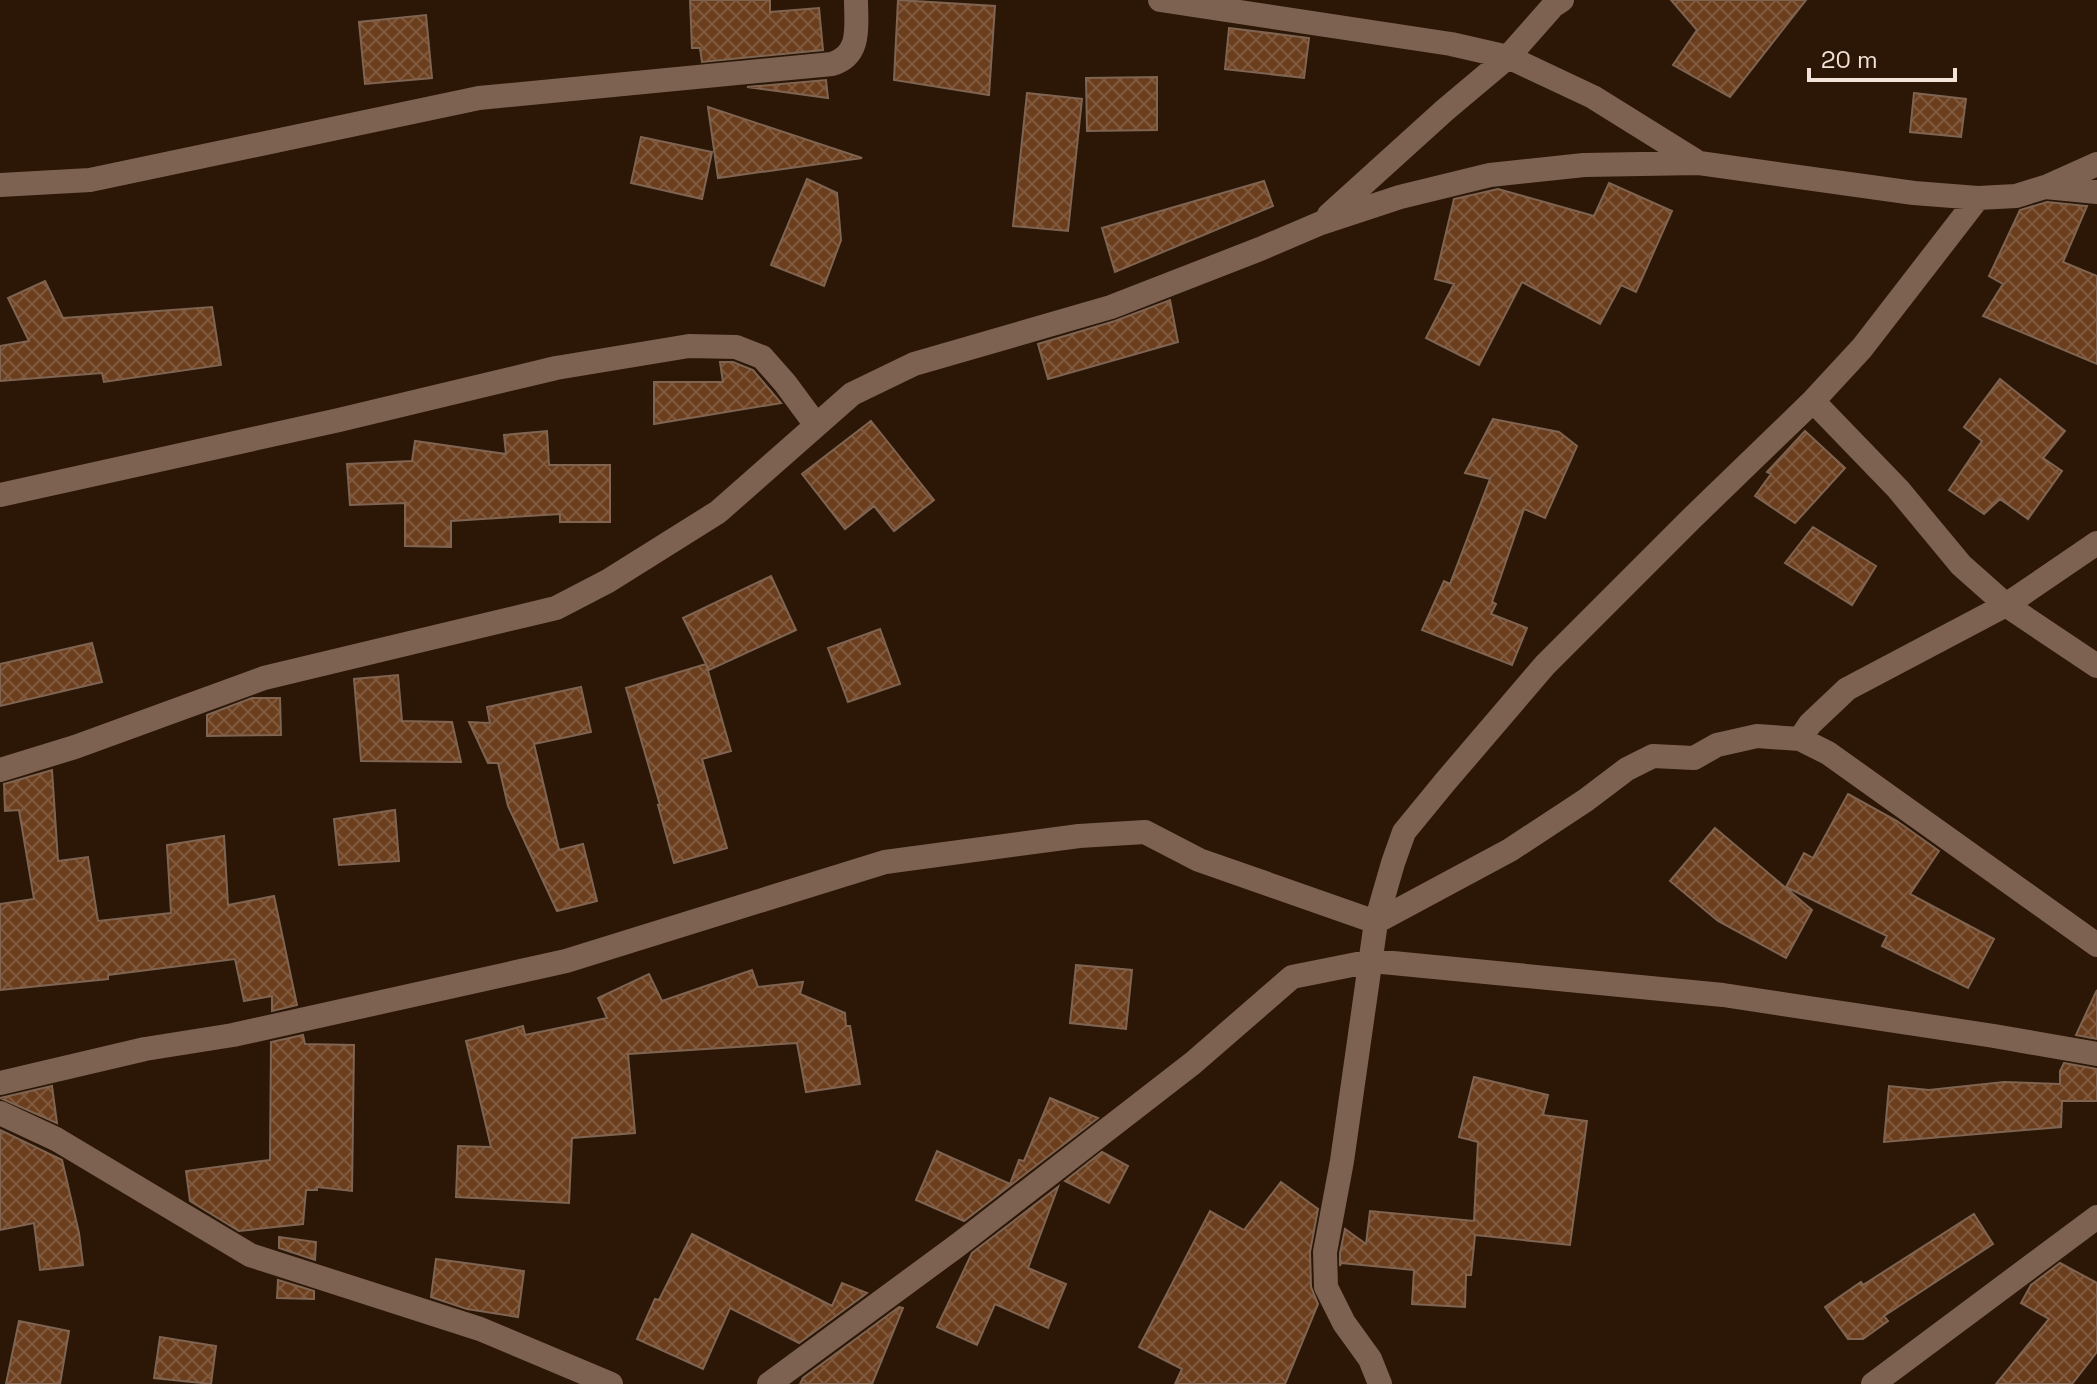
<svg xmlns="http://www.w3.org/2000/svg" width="2097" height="1384" font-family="'Space Grotesk',sans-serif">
	<defs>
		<pattern id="building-cross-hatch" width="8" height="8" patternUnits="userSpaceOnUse" patternTransform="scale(2)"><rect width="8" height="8" fill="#6b3e1e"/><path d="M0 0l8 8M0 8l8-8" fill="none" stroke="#815a3e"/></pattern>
	</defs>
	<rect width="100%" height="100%" fill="#2c1707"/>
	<path fill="url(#building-cross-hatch)" stroke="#7f6452" stroke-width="2" d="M690,0H770V12L819,8L823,50L702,62L700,48H692Z
		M898,0L995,6L989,95L894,80Z
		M1671,0H1806L1730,97L1673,65L1697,30Z
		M426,15L432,78L365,84L359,22Z
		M1229,28L1309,38L1304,78L1225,69Z
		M1157,77V130L1087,131L1086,78Z
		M826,80L828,98L747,87Z
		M1027,93L1082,99L1068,231L1013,226Z
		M1914,93L1966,99L1961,137L1910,132Z
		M708,107L862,158L718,178Z
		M641,137L712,152L702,199L631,183Z
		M807,179L837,193L841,240L824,286L771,265Z
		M1264,181L1273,206L1115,272L1102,228Z
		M1609,183L1672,211L1636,292L1621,285L1600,324L1522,282L1479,365L1426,338L1454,284L1435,279L1454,199L1498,189L1594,216Z
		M2047,202L2087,206L2063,262L2097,276V364L1983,316L2003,284L1989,276L2020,210Z
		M45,281L63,318L212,307L221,365L104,382L102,373L0,381V346L29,341L8,298Z
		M1170,300L1178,342L1048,379L1038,344L1115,321Z
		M720,362H733L753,370L781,403L654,424V382H723Z
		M2000,379L2065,431L2043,458L2062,471L2028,519L2000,499L1984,514L1949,490L1982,441L1964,427Z
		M1493,419L1559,432L1577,446L1545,518L1524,509L1492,602L1496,604L1491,614L1527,628L1512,665L1422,630L1444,581L1450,584L1490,479L1465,473Z
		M871,421L934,500L894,531L874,506L845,529L802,474Z
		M547,431L549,465H610V522H560V514L451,521V547L405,546V503L350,505L347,464L412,461L415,441L506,454L504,435Z
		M1805,431L1845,468L1795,523L1755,496L1771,474L1767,472Z
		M1813,527L1876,566L1852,605L1785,563Z
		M771,576L796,630L709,670L683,618Z
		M880,629L900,684L848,702L828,648Z
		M92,643L102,682L0,706V664Z
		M706,664L731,751L702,759L727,848L674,863L658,805H660L626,688Z
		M398,675L402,721L452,722L461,762L361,761L354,679Z
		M581,687L591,732L534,744L559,850L583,844L597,901L557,911L508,806L498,763H488L469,722L490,723L487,707Z
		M252,698H280L281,735L207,736V715Z
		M52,770L58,861L88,857L98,921L171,913L167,845L224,836L228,905L274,896L297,1005L272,1011V996L244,1001L235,959L108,975V979L0,990V904L34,899L19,810L5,811L4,784Z
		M1848,794L1897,821L1939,851L1910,894L1994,939L1968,988L1882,946L1887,936L1786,887L1804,853L1813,858Z
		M395,810L399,861L339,865L334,819Z
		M1715,828L1812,910L1786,958L1718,921L1670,881Z
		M1076,965L1132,970L1126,1029L1070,1023Z
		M752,970L758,987L803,982L800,994L845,1013L846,1026H850L860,1084L806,1092L797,1043L628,1054L635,1133L572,1138L569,1203L456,1197L458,1146L491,1147L466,1041L523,1026L525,1035L607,1018L598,998L649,974L662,1001Z
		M2097,990V1039L2076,1035Z
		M303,1035L305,1044L354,1045L352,1191L317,1187V1190H306L303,1224L239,1231L190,1201L186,1171L270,1160L271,1042Z
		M2064,1063L2097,1069V1101H2062L2061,1127L1884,1142L1889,1086L1929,1090L2004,1082L2060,1084V1071Z
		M1474,1077L1548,1095L1543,1115L1587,1121L1570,1245L1475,1235L1471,1275H1466L1465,1307L1412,1304L1414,1270L1341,1263L1340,1266V1253L1345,1229L1366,1244L1370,1211L1474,1221L1478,1142L1459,1137Z
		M52,1086L57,1123L0,1098Z
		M1050,1098L1098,1118L964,1221L916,1200L937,1151L1010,1184L1019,1160L1024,1161Z
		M0,1130L62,1160L79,1233L83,1265L40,1270L34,1223L0,1230Z
		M1102,1152L1128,1166L1109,1203L1065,1181Z
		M1281,1182L1318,1209L1310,1252L1311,1287L1318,1304L1285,1384H1175L1182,1369L1139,1347L1210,1211L1244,1230Z
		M1058,1187L1028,1268L1066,1284L1048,1328L995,1304L977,1345L937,1327L972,1253Z
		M1974,1214L1993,1244L1884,1316L1888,1321L1863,1339H1848L1825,1307L1861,1282L1863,1285Z
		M692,1234L832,1306L842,1283L867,1293L799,1343L730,1308L703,1369L637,1339L655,1299L659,1300Z
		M279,1237L316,1242L315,1260L279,1248Z
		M436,1259L524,1271L518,1317L467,1309L431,1297Z
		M2060,1263L2097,1283V1352L2072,1384H1996L2049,1319L2021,1303L2031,1285Z
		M278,1280L314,1291V1299L277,1298Z
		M899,1307L903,1308L872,1384H800L803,1378Z
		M19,1321L69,1331L60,1384H6Z
		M160,1337L216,1346L211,1384L154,1378Z"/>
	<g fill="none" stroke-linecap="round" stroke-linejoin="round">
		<path stroke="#7d6251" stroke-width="24" d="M1160,0L1451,44L1508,57L1593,97L1699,163
			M0,185L90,180L479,98L832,64C862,55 856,25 856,0
			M2048,186L2097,164
			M1329,215L1445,110L1508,57L1553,6L1562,0
			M1813,401L1898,489L1961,565L2006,605L2097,666
			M0,495L339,420L556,368L689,346L736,347L762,357L785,383L816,425
			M2097,543L2006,605L1847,689L1810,724L1800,739L1828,753L2097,945
			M0,770L75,747L264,678L556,608L608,581L718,512L852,394L914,364L1111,307L1260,249L1321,223L1400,197L1490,175L1584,165L1699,163L1914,193L1978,198L2016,196L2045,187L2097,192
			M0,1083L145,1049L233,1035L566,961L885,862L1079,836L1145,832L1199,860L1376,922L1510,850L1586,800L1627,769L1653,756L1694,758L1717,745L1757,736L1800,739
			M0,1113L56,1139L250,1255L480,1329L611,1384
			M769,1384L958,1245L1193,1063L1292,977L1372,961L1723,995L1994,1036L2097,1054
			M1380,1384L1370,1359L1344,1323L1326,1287L1325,1252L1342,1161L1376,922L1393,863L1404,832L1445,782L1545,665L1692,518L1813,401L1862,348L1978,198
			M1873,1384L2097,1217"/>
	</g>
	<path d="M1809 68v12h146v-12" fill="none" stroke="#f2e2d8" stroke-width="4"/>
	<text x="1821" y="68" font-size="24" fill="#f2e2d8" stroke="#2c1707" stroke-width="6" paint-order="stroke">20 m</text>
</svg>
